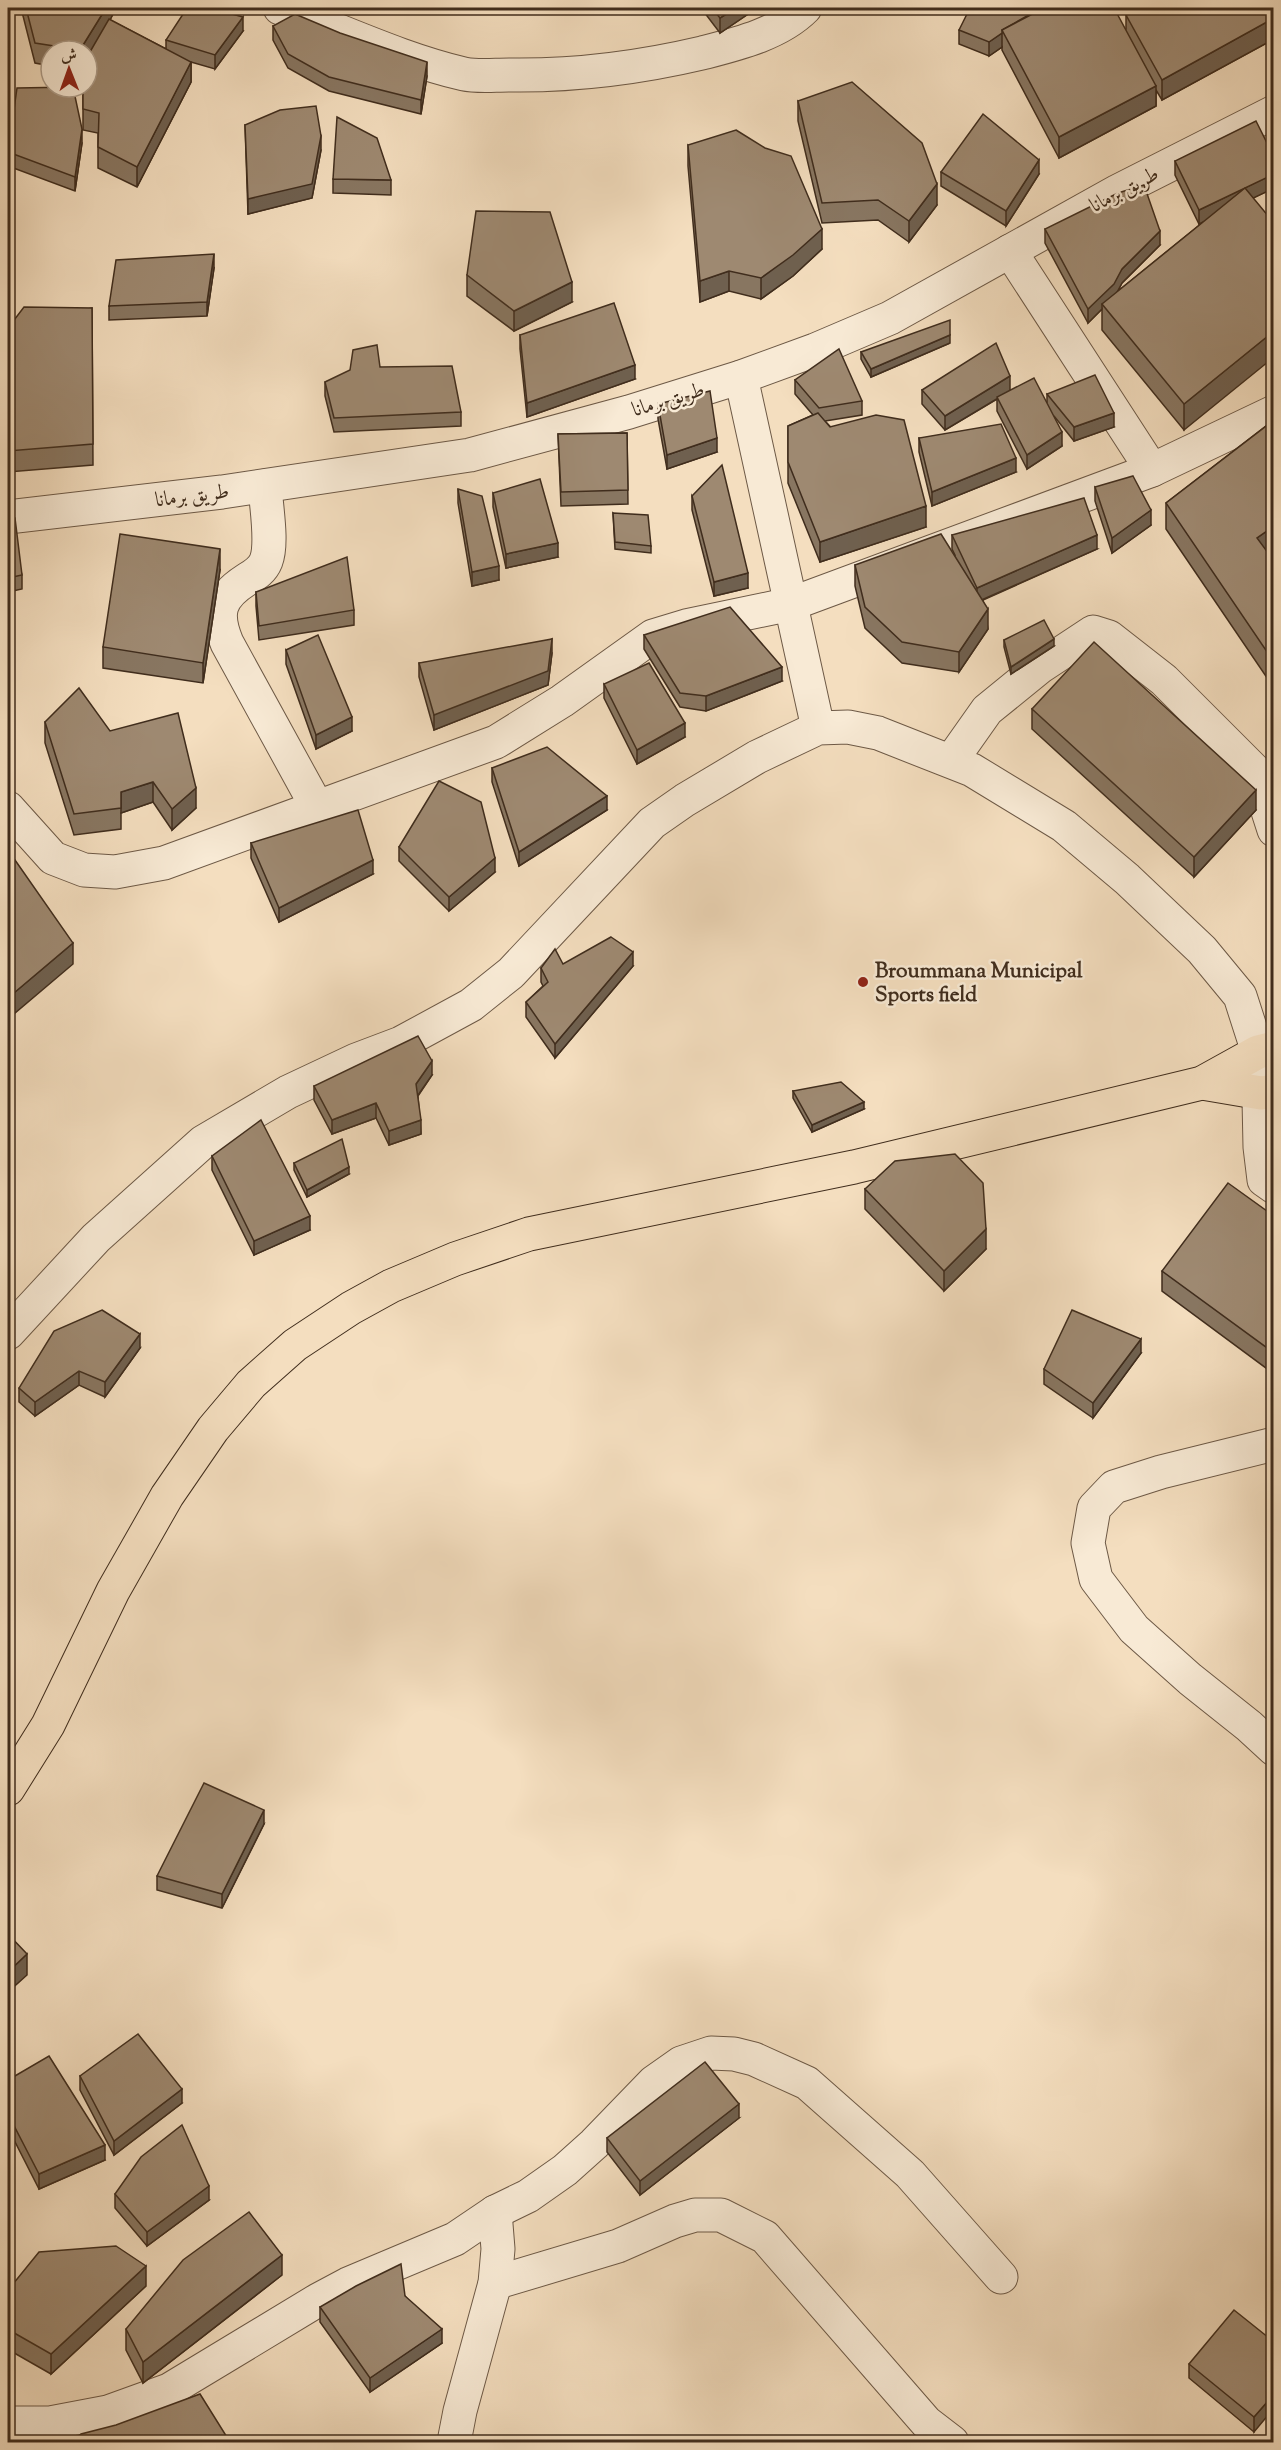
<svg xmlns="http://www.w3.org/2000/svg" width="1281" height="2450" font-family="'Sorts Mill Goudy',Amiri,serif">
  <rect width="100%" height="100%" fill="#f4debf"/>
  <filter id="stains"><feTurbulence type="fractalNoise" baseFrequency=".00333" numOctaves="4"/><feColorMatrix values="0 0 0 0 .2 0 0 0 0 .09 0 0 0 0 .02 0 0 0 .5 -.17"/></filter>
  <radialGradient id="worn" r=".72"><stop offset=".6" stop-color="#630" stop-opacity="0"/><stop offset="1" stop-color="#630" stop-opacity=".3"/></radialGradient>
  <g fill="none" stroke-linecap="round" stroke-linejoin="round">
    <defs>
      <g id="minor">
        <path d="M280 8C341 30 400 59 464 74 478 77 494 75 509 75 575 76 638 68 702 53 737 44 779 34 805 8"/>
        <path d="M1010 251 1152 470"/>
        <path d="M741 377 818 728"/>
        <path d="M265 486C266 506 273 543 266 561 262 571 254 575 246 580 218 598 215 614 227 643L317 807"/>
        <path d="M8 517 222 492 470 455 629 412 741 377 815 350 890 318 1118 191 1274 112"/>
        <path d="M951 761 987 710 1040 667 1093 632 1109 637 1164 680 1255 771 1274 830"/>
        <path d="M8 808 53 858 84 870 115 872 164 863 496 742 562 701 653 636 686 626 791 604 1152 470 1274 412"/>
        <path d="M8 1333 96 1238 203 1142 288 1092 356 1060 401 1043 471 1005 511 973 652 823 685 800 757 757 818 728 848 727 878 733 972 770 1064 826 1127 879 1202 950 1240 996 1258 1052 1260 1147 1264 1180 1274 1187"/>
        <path d="M1274 1444 1161 1472 1114 1487 1094 1508 1088 1543 1096 1579 1134 1629 1190 1679 1249 1726 1274 1749"/>
        <path d="M495 2283 618 2246 675 2221 695 2215H721L765 2237 926 2422 952 2442"/>
        <path d="M8 2423H50L108 2412 169 2390 318 2300 348 2284 455 2239 495 2212 528 2196 565 2170 594 2144 654 2082 681 2063 711 2053 734 2054 754 2059 807 2083 910 2174 1001 2277"/>
        <path d="M454 2442 460 2411 495 2283 498 2249 495 2212"/>
      </g>
      <g id="major">
        <path d="M1202 1083 1261 1093 1274 1091"/>
        <path d="M8 1789 48 1725 113 1591 167 1496 213 1429 251 1384 295 1345 351 1308 391 1286 455 1259 529 1234 854 1167 1202 1083 1258 1052 1274 1048"/>
      </g>
    </defs>
    <use href="#minor" stroke="#6d5946" stroke-width="35"/>
    <use href="#major" stroke="#402d1d" stroke-width="35"/>
    <use href="#minor" stroke="#f8ead5" stroke-width="33"/>
    <use href="#major" stroke="#f4debf" stroke-width="33"/>
  </g>
  <g fill="#887661" stroke="#402d1d" stroke-width="1.5">
    <path d="M21 8H116L110 20 166 49V40L243 31 215 69 191 62V82L137 187 98 168V133L83 130V87L87 51H51V66L35 63Z"/>
    <path d="M701 8H757L720 33Z"/>
    <path d="M1274 8V39L1162 100 1156 90V106L1059 158 1002 50V47L989 56 959 44V30L1126 29V15Z"/>
    <path d="M273 26 427 76 421 114 329 91 288 68 273 40Z"/>
    <path d="M798 101 937 205 909 242 878 220 822 223 798 121Z"/>
    <path d="M245 125 321 150 312 198 248 214Z"/>
    <path d="M82 143 75 191 8 166V152Z"/>
    <path d="M688 145 822 249 793 276 761 299 729 291 700 302 688 166Z"/>
    <path d="M1274 157V188L1253 198 1184 430 1102 330V309L1088 323 1045 243V229L1160 245 1122 283 1118 291 1202 223 1199 224 1175 175V161Z"/>
    <path d="M941 172 1039 174 1006 226 941 186Z"/>
    <path d="M333 179 391 180V195L333 193Z"/>
    <path d="M214 268 207 316 109 320V306Z"/>
    <path d="M467 275 572 302 514 331 467 296Z"/>
    <path d="M92 308 93 465 8 472V328Z"/>
    <path d="M520 335 635 379 527 417 520 349Z"/>
    <path d="M950 343 871 377 861 359V352Z"/>
    <path d="M380 367 461 412V426L334 432 325 396V382Z"/>
    <path d="M795 380 862 401V415L825 421 926 527 820 562 788 483V426L813 415 795 394Z"/>
    <path d="M922 390H1010L1047 402V394L1114 427 1074 441 1054 416 1062 446 1027 469 997 411V399L945 430 922 404Z"/>
    <path d="M658 404 717 452 667 469 658 419Z"/>
    <path d="M1274 420V552L1269 555 1274 561V688L1166 529V503Z"/>
    <path d="M627 433 628 504 561 506 558 434Z"/>
    <path d="M919 438 1016 472 932 506 919 452Z"/>
    <path d="M1095 487 1151 525 1112 553 1095 501Z"/>
    <path d="M458 489 499 580 472 586 458 503Z"/>
    <path d="M493 493 558 557 506 568 493 507Z"/>
    <path d="M692 496 748 588 714 596 692 510Z"/>
    <path d="M613 513 651 546V553L615 549Z"/>
    <path d="M8 519 22 575V589L8 592Z"/>
    <path d="M952 535 1097 549 983 600 988 629 959 672 902 663 865 628 855 586V565L955 555 952 549Z"/>
    <path d="M220 570 203 683 103 668V647Z"/>
    <path d="M256 592 354 610V625L259 640 256 606Z"/>
    <path d="M644 635 782 681 706 711 680 707 644 649Z"/>
    <path d="M1004 640 1054 646 1011 674 1004 647Z"/>
    <path d="M286 650 352 731 316 749 286 664Z"/>
    <path d="M552 653 548 685 434 730 419 677V663Z"/>
    <path d="M8 677 10 689V761H8Z"/>
    <path d="M604 684 685 737 637 764 604 698Z"/>
    <path d="M1032 709 1256 810 1194 877 1032 729Z"/>
    <path d="M45 722 110 731 196 808 172 830 153 802 121 813V829L74 835 45 743Z"/>
    <path d="M492 768 607 810 519 866 492 782Z"/>
    <path d="M251 843 373 874 279 922 251 858Z"/>
    <path d="M399 847 495 872 449 911 399 861Z"/>
    <path d="M633 966 555 1058 526 1017V1002L543 986 541 982V968Z"/>
    <path d="M432 1075 418 1096 421 1134 389 1145 376 1118 332 1134 314 1100V1086Z"/>
    <path d="M793 1091 864 1109 812 1132 793 1098Z"/>
    <path d="M212 1156 310 1230 254 1255 212 1170Z"/>
    <path d="M294 1163 349 1174 307 1197 294 1170Z"/>
    <path d="M865 1189 986 1249 944 1291 865 1209Z"/>
    <path d="M1274 1216V1374L1162 1291V1271Z"/>
    <path d="M140 1348 105 1397 79 1385 35 1416 19 1402V1388Z"/>
    <path d="M1141 1353 1093 1418 1044 1384V1369Z"/>
    <path d="M264 1824 222 1908 157 1890V1876Z"/>
    <path d="M80 2076 182 2103 114 2155 80 2090Z"/>
    <path d="M8 2080 105 2160 39 2189 8 2128Z"/>
    <path d="M739 2118 640 2195 607 2152V2138Z"/>
    <path d="M115 2194 209 2200 147 2246 115 2208Z"/>
    <path d="M282 2275 143 2383 126 2350V2329Z"/>
    <path d="M146 2286 51 2374 9 2350V2330Z"/>
    <path d="M405 2296 442 2343 370 2392 320 2322V2307Z"/>
    <path d="M1274 2342 1254 2432 1189 2378V2364Z"/>
  </g>
  <g fill="#6f604f" stroke="#402d1d" stroke-width="1.5">
    <path d="M106 8H116L106 28 87 59V51H80V50Z"/>
    <path d="M736 8H757L720 33V18Z"/>
    <path d="M243 17V31L215 69V55Z"/>
    <path d="M1274 18V39L1162 100V80Z"/>
    <path d="M1002 33V47L989 56V42Z"/>
    <path d="M191 62V82L137 187V167Z"/>
    <path d="M427 62V76L421 114V100Z"/>
    <path d="M1156 86V106L1059 158V137Z"/>
    <path d="M82 129V143L75 191V177Z"/>
    <path d="M321 136V150L312 198 248 214V199Z"/>
    <path d="M1039 160V174L1006 226V211Z"/>
    <path d="M1274 174V188L1199 224V210Z"/>
    <path d="M937 184V205L909 242V221Z"/>
    <path d="M822 229V249L793 276 761 299V278Z"/>
    <path d="M1160 231V245L1122 283 1114 298 1102 304V309L1088 323V309L1122 269Z"/>
    <path d="M214 254V268L207 316V302Z"/>
    <path d="M729 271V291L700 302V281Z"/>
    <path d="M572 282V302L514 331V311Z"/>
    <path d="M1274 331V357L1184 430V404Z"/>
    <path d="M950 335V343L871 377V369Z"/>
    <path d="M635 365V379L527 417V403Z"/>
    <path d="M1010 376V391L945 430V416Z"/>
    <path d="M1114 413V427L1074 441V427Z"/>
    <path d="M1062 432V446L1027 469V455Z"/>
    <path d="M717 438V452L667 469V455Z"/>
    <path d="M1016 458V472L932 506V492Z"/>
    <path d="M926 506V527L820 562V542Z"/>
    <path d="M1151 510V525L1112 553V538Z"/>
    <path d="M1274 526V552L1257 564V538Z"/>
    <path d="M1097 535V549L977 602V588Z"/>
    <path d="M558 543V557L506 568V554Z"/>
    <path d="M220 549V570L203 683V663Z"/>
    <path d="M499 566V580L472 586V572Z"/>
    <path d="M748 573V588L714 596V582Z"/>
    <path d="M988 609V629L959 672V652Z"/>
    <path d="M552 639V653L548 685 434 730V715Z"/>
    <path d="M1054 639V646L1011 674V667Z"/>
    <path d="M782 667V681L706 711V696Z"/>
    <path d="M352 717V731L316 749V735Z"/>
    <path d="M685 723V737L637 764V750Z"/>
    <path d="M153 782V802L121 813V792Z"/>
    <path d="M196 788V808L172 830V809Z"/>
    <path d="M1256 790V810L1194 877V857Z"/>
    <path d="M607 796V810L519 866V852Z"/>
    <path d="M495 858V872L449 911V897Z"/>
    <path d="M373 860V874L279 922V908Z"/>
    <path d="M73 943V964L8 1019V998Z"/>
    <path d="M633 952V966L555 1058V1044Z"/>
    <path d="M432 1061V1075L416 1098V1084Z"/>
    <path d="M864 1102V1109L812 1132V1125Z"/>
    <path d="M376 1103V1118L332 1134V1120Z"/>
    <path d="M421 1120V1134L389 1145V1131Z"/>
    <path d="M349 1167V1174L307 1197V1190Z"/>
    <path d="M310 1216V1230L254 1255V1241Z"/>
    <path d="M986 1229V1249L944 1291V1271Z"/>
    <path d="M140 1334V1348L105 1397V1382Z"/>
    <path d="M1141 1339V1353L1093 1418V1403Z"/>
    <path d="M79 1371V1385L35 1416V1402Z"/>
    <path d="M12 1690V1697L8 1703V1695Z"/>
    <path d="M264 1810V1824L222 1908V1894Z"/>
    <path d="M27 1954V1975L8 1992V1972Z"/>
    <path d="M182 2089V2103L114 2155V2141Z"/>
    <path d="M739 2104V2118L640 2195V2181Z"/>
    <path d="M105 2145V2160L39 2189V2174Z"/>
    <path d="M209 2186V2200L147 2246V2232Z"/>
    <path d="M282 2255V2275L143 2383V2362Z"/>
    <path d="M146 2266V2286L51 2374V2354Z"/>
    <path d="M442 2329V2343L370 2392V2378Z"/>
    <path d="M1274 2394V2408L1254 2432V2417Z"/>
  </g>
  <g fill="#9e8971" stroke="#402d1d" stroke-width="1.5">
    <path d="M26 8H106L80 50 35 43Z"/>
    <path d="M187 8H210L243 17 215 55 166 40Z"/>
    <path d="M712 8H736L720 18Z"/>
    <path d="M970 8H1040L1027 16 1002 30V33L989 42 959 30Z"/>
    <path d="M1044 8H1114L1156 86 1059 137 1002 30Z"/>
    <path d="M1140 8H1274V18L1162 80 1126 15Z"/>
    <path d="M295 14 340 33 427 62 421 100 329 77 288 54 273 26Z"/>
    <path d="M109 19 191 62 137 167 98 147 99 113 83 109V87H87V57Z"/>
    <path d="M852 82 922 143 937 184 909 221 878 200 822 203 798 101Z"/>
    <path d="M73 87 82 129 75 177 8 152 17 88Z"/>
    <path d="M316 106 321 136 312 184 248 199 245 125 280 110Z"/>
    <path d="M983 114 1039 160 1006 211 941 172Z"/>
    <path d="M337 117 377 138 391 180 333 179Z"/>
    <path d="M1256 121 1274 157V174L1199 210 1175 161Z"/>
    <path d="M736 130 765 148 791 156 822 229 793 255 761 278 729 271 700 281 688 145Z"/>
    <path d="M1144 185 1160 231 1122 269 1114 284 1088 309 1045 229 1118 193Z"/>
    <path d="M1245 188 1274 223V331L1184 404 1102 304Z"/>
    <path d="M476 211 550 212 572 282 514 311 467 275Z"/>
    <path d="M214 254 207 302 109 306 116 260Z"/>
    <path d="M614 303 635 365 527 403 520 335Z"/>
    <path d="M24 307 92 308 93 444 8 451V328Z"/>
    <path d="M950 320V335L871 369 861 352Z"/>
    <path d="M996 343 1010 376 945 416 922 390Z"/>
    <path d="M377 345 380 367 452 366 461 412 334 418 325 382 350 370 353 350Z"/>
    <path d="M839 349 862 401 819 408 795 380Z"/>
    <path d="M1095 375 1114 413 1074 427 1047 394Z"/>
    <path d="M1034 378 1062 432 1027 455 997 397Z"/>
    <path d="M710 391 717 438 667 455 658 404Z"/>
    <path d="M818 413 830 427 876 415 904 420 926 506 820 542 788 462V426Z"/>
    <path d="M1274 420V526L1257 538 1274 561V662L1166 503Z"/>
    <path d="M1001 424 1016 458 932 492 919 438Z"/>
    <path d="M627 433 628 490 561 492 558 434Z"/>
    <path d="M722 465 748 573 714 582 692 496Z"/>
    <path d="M1133 476 1151 510 1112 538 1095 487Z"/>
    <path d="M540 479 558 543 506 554 493 493Z"/>
    <path d="M458 489 482 496 499 566 472 572Z"/>
    <path d="M1084 498 1097 535 977 588 952 535Z"/>
    <path d="M613 513 648 515 651 546 615 542Z"/>
    <path d="M15 518 22 575 8 578V519Z"/>
    <path d="M120 534 220 549 203 663 103 647Z"/>
    <path d="M941 534 988 609 959 652 902 642 865 607 855 565Z"/>
    <path d="M347 557 354 610 259 626 256 592Z"/>
    <path d="M730 607 782 667 706 696 680 693 644 635Z"/>
    <path d="M1044 620 1054 639 1011 667 1004 640Z"/>
    <path d="M318 635 352 717 316 735 286 650Z"/>
    <path d="M552 639 548 671 434 715 419 663Z"/>
    <path d="M1094 642 1256 790 1194 857 1032 709Z"/>
    <path d="M649 663 685 723 637 750 604 684Z"/>
    <path d="M10 675V747H8V677Z"/>
    <path d="M79 688 110 731 178 713 196 788 172 809 153 782 121 792V808L74 814 45 722Z"/>
    <path d="M547 747 607 796 519 852 492 768Z"/>
    <path d="M439 781 481 802 495 858 449 897 399 847Z"/>
    <path d="M358 810 373 860 279 908 251 843Z"/>
    <path d="M8 850 73 943 8 998Z"/>
    <path d="M611 937 633 952 555 1044 526 1002 548 982 541 968 555 949 563 964Z"/>
    <path d="M418 1036 432 1061 416 1084 421 1120 389 1131 376 1103 332 1120 314 1086Z"/>
    <path d="M841 1082 864 1102 812 1125 793 1091Z"/>
    <path d="M261 1120 310 1216 254 1241 212 1156Z"/>
    <path d="M342 1139 349 1167 307 1190 294 1163Z"/>
    <path d="M955 1154 983 1183 986 1229 944 1271 865 1189 895 1161Z"/>
    <path d="M1228 1183 1274 1216V1353L1162 1271Z"/>
    <path d="M102 1310 140 1334 105 1382 79 1371 35 1402 19 1388 54 1331Z"/>
    <path d="M1072 1310 1141 1339 1093 1403 1044 1369Z"/>
    <path d="M8 1687 12 1690 8 1695Z"/>
    <path d="M204 1783 264 1810 222 1894 157 1876Z"/>
    <path d="M8 1934 27 1954 8 1972Z"/>
    <path d="M138 2034 182 2089 114 2141 80 2076Z"/>
    <path d="M49 2056 105 2145 39 2174 8 2114V2080Z"/>
    <path d="M705 2062 739 2104 640 2181 607 2138Z"/>
    <path d="M182 2125 209 2186 147 2232 115 2194 141 2157Z"/>
    <path d="M249 2212 282 2255 143 2362 126 2329 183 2260Z"/>
    <path d="M116 2246 146 2266 51 2354 9 2330 13 2284 39 2252Z"/>
    <path d="M401 2264 405 2296 442 2329 370 2378 320 2307 356 2286Z"/>
    <path d="M1234 2310 1274 2342V2394L1254 2417 1189 2364Z"/>
    <path d="M200 2394 230 2442H72L81 2434 116 2425Z"/>
    <path d="M8 2425 11 2442H8Z"/>
  </g>
  <circle fill="#8f2418" stroke="#f8ead5" stroke-width="2" cx="863" cy="982" r="6"/>
  <g text-anchor="middle" stroke-width="5" stroke-linejoin="round" paint-order="stroke">
    <g font-size="21" fill="#402d1d" stroke="#f8ead5">
      <text transform="translate(1124 189) rotate(-28)" y="7">طريق برمانا</text>
      <text transform="translate(668 399) rotate(-17)" y="7">طريق برمانا</text>
      <text transform="translate(192 495) rotate(-7)" y="7">طريق برمانا</text>
    </g>
    <g font-size="21" font-weight="bold" fill="#402d1d" stroke="#f8ead5" text-anchor="start">
      <text x="875" y="977">Broummana Municipal<tspan x="875" dy="24">Sports field</tspan></text>
    </g>
  </g>
  <rect width="1281" height="2450" fill="none" stroke="#f4debf" stroke-width="30"/>
  <rect x="9" y="9" width="1263" height="2432" fill="none" stroke="#402d1d" stroke-width="3"/>
  <rect x="15" y="15" width="1251" height="2420" fill="none" stroke="#402d1d" stroke-width="1.5"/>
  <g transform="translate(69 69) rotate(359)"><circle r="28" fill="#f8ead5" stroke="#ae9e8b" stroke-width="1.5"/>
  <path d="M0-4.5L10 22L0 15L-10 22Z" fill="#8f2418"/>
  <text y="-9" font-size="16" font-weight="bold" text-anchor="middle" fill="#402d1d">ش</text>
  </g>
  <rect width="100%" height="100%" filter="url(#stains)"/>
  <rect width="100%" height="100%" fill="url(#worn)"/>
</svg>
